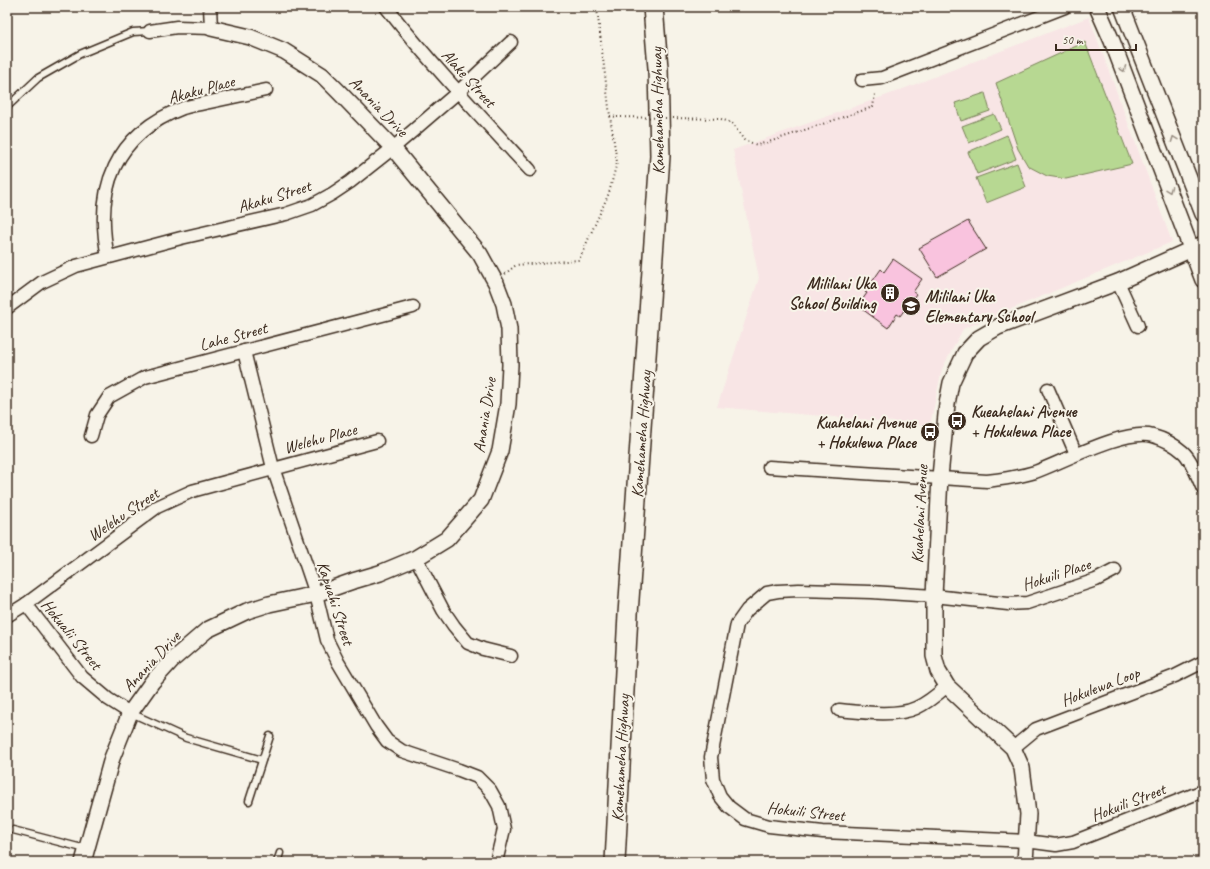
<svg xmlns="http://www.w3.org/2000/svg" width="1210" height="869" font-family="Caveat,sans-serif">
  <rect width="100%" height="100%" fill="#f7f3e8"/>
  <filter id="ink" filterUnits="userSpaceOnUse"><feTurbulence type="fractalNoise" baseFrequency=".025" numOctaves="2"/><feDisplacementMap in="SourceGraphic" scale="8" xChannelSelector="R" yChannelSelector="G"/><feConvolveMatrix kernelMatrix="1 2 1 2 8 2 1 2 1" color-interpolation-filters="sRGB"/></filter>
  <g filter="url(#ink)">
    <path fill="#f8e5e5" d="M1089 17 1172 242 963 329 942 369 930 425 717 407 759 278 733 150 890 94Z"/>
    <g fill="#b7d892" stroke="#798158">
      <path d="M1085 42 1132 164 1066 179 1047 176 1028 166 1018 149 996 83Z"/>
      <path d="M985 93 990 111 961 121 955 103Z"/>
      <path d="M994 114 1001 129 969 143 962 126Z"/>
      <path d="M1007 135 1016 159 977 174 968 152Z"/>
      <path d="M1017 163 1026 187 986 203 976 178Z"/>
    </g>
    <g fill="#f9c3de" stroke="#3b2a1e">
      <path d="M968 221 986 249 937 277 919 248Z"/>
      <path d="M893 259 922 279 913 292 916 294 900 316 897 314 888 328 858 306 867 293 865 292 881 269 884 272Z"/>
    </g>
    <g fill="none" stroke-linecap="round" stroke-linejoin="round">
      <defs>
        <g id="service">
          <path d="M7 107 38 78 80 54 133 32 150 31"/>
          <path d="M131 713 186 738 262 760"/>
          <path d="M249 801 270 736"/>
          <path d="M13 830 86 849"/>
          <path d="M277 862 280 853"/>
        </g>
        <g id="minor">
          <path d="M386 7C431 64 480 116 530 170"/>
          <path d="M150 31 177 27 211 28 210 7"/>
          <path d="M862 80 882 78 1065 7"/>
          <path d="M108 257C94 189 115 134 183 108 192 105 201 104 210 102 229 98 247 94 266 90"/>
          <path d="M1118 282 1138 326"/>
          <path d="M7 308 42 282 76 266 181 238 286 214 312 205 332 194 350 182 393 148 458 92 511 42"/>
          <path d="M244 351 273 468 316 594 327 640 338 662 376 726 387 741 402 751 459 770 477 777 490 790 499 806 504 829 496 862"/>
          <path d="M1048 389 1076 454"/>
          <path d="M91 436 97 415 109 397 145 377 413 307"/>
          <path d="M769 467 987 481C1003 479 1019 477 1035 472 1063 462 1125 428 1153 436 1164 439 1175 445 1183 452 1192 460 1198 478 1203 489"/>
          <path d="M416 558 443 610 454 626 468 643 483 649 511 656"/>
          <path d="M1115 570 1096 580 1027 603 1008 604 934 596 871 592 799 590 778 591 767 593 747 610 737 624 711 757 713 779 720 796 729 807 745 819 769 826 823 832 1026 841 1056 845 1073 842 1203 791"/>
          <path d="M26 604 82 677 108 699 130 713"/>
          <path d="M7 616 26 604 157 507 192 491 377 441"/>
          <path d="M839 710C860 712 897 717 916 708 927 703 938 694 947 686"/>
          <path d="M1013 748 1036 729 1175 676 1203 662"/>
        </g>
        <g id="tertiary">
          <path d="M1097 7 1112 41 1203 280"/>
          <path d="M1122 7 1203 214"/>
          <path d="M83 862 112 758 130 713 152 682 172 660 207 630 247 611 269 604 316 594 353 581 380 573 416 558 447 539 481 500 500 451 508 404 510 365 509 329 504 304 496 283 480 254 393 148 339 92 322 75 284 51 250 37 211 28"/>
          <path d="M1025 862 1028 814 1022 768 1013 748 947 686 938 671 934 656V596L940 477 947 404 951 383 965 353 979 338 998 327 1118 282 1203 244"/>
        </g>
        <path id="primary" d="M615 862 628 614 660 156 658 68 653 7"/>
      </defs>
      <use href="#service" stroke="#3b2a1e" stroke-width="9"/>
      <use href="#minor" stroke="#3b2a1e" stroke-width="15"/>
      <use href="#tertiary" stroke="#3b2a1e" stroke-width="18"/>
      <use href="#primary" stroke="#3b2a1e" stroke-width="22"/>
      <g stroke="#3b2a1e" stroke-width="2" stroke-dasharray="1 3" stroke-linecap="butt">
        <path d="M610 116 617 117"/>
        <path d="M721 119 732 123 744 140 757 145 772 141 873 107 875 94"/>
        <path d="M505 274 516 265 579 260 609 193 617 162 610 116 597 9 595 7"/>
      </g>
      <use href="#service" stroke="#f7f3e8" stroke-width="6"/>
      <use href="#minor" stroke="#f7f3e8" stroke-width="12"/>
      <use href="#tertiary" stroke="#f7f3e8" stroke-width="15"/>
      <use href="#primary" stroke="#f7f3e8" stroke-width="19"/>
      <path stroke="#3b2a1e" stroke-width="2" stroke-dasharray="1 3" stroke-linecap="butt" d="M617 117 721 119"/>
    </g>
    <defs><path id="oneway-chevron" d="M-2-3.5L2.5 0L-2 3.5" fill="none" stroke-width="1.6" stroke-linecap="round" stroke-linejoin="round"/></defs>
    <g stroke="#998e83">
      <use href="#oneway-chevron" transform="translate(1123 69) rotate(69)"/>
      <use href="#oneway-chevron" transform="translate(1174 139) rotate(-111)"/>
      <use href="#oneway-chevron" transform="translate(1169 190) rotate(69)"/>
    </g>
  </g>
  <defs>
    <symbol id="building-disc" viewBox="-11 -11 22 22"><circle r="9.5" fill="#3b2a1e" stroke="#f7f3e8"/><path d="M-4-6H4V6H1V3H-1V6H-4ZM-2.5-4.3h1.7v1.8h-1.7ZM.8-4.3h1.7v1.8H.8ZM-2.5-1h1.7V.8h-1.7ZM.8-1h1.7V.8H.8Z" fill="#fff"/></symbol>
    <symbol id="school-disc" viewBox="-11 -11 22 22"><circle r="9.5" fill="#3b2a1e" stroke="#f7f3e8"/><path d="M0-5L7-2L0 1L-7-2ZM-4 1L0 2.5L4 1V4Q0 6-4 4Z" fill="#fff"/></symbol>
    <symbol id="bus-disc" viewBox="-11 -11 22 22"><circle r="9.5" fill="#3b2a1e" stroke="#f7f3e8"/><path d="M-5-6H5V4H4V6H2V4H-2V6H-4V4H-5ZM-3.5-4V0h7V-4ZM-3.5 1.2v1.5H-2V1.2ZM2 1.2v1.5H3.5V1.2Z" fill="#fff"/></symbol>
  </defs>
  <g fill-rule="evenodd">
    <use href="#building-disc" x="879" y="282" width="22" height="22"/>
    <use href="#school-disc" x="900" y="295" width="22" height="22"/>
    <use href="#bus-disc" x="946" y="410" width="22" height="22"/>
    <use href="#bus-disc" x="919" y="421" width="22" height="22"/>
  </g>
  <g text-anchor="middle" stroke-width="4" stroke-linejoin="round" paint-order="stroke">
    <g font-size="17" fill="#3b2a1e" stroke="#f7f3e8">
      <text transform="translate(469 78) rotate(48)" y="6">Alake Street</text>
      <text transform="translate(201 89) rotate(-15)" y="6">Akaku Place</text>
      <text transform="translate(379 106) rotate(46)" y="6">Anania Drive</text>
      <text transform="translate(657 111) rotate(-91)" y="6">Kamehameha Highway</text>
      <text transform="translate(274 196) rotate(-17)" y="6">Akaku Street</text>
      <text transform="translate(233 336) rotate(-15)" y="6">Lahe Street</text>
      <text transform="translate(484 415) rotate(-81)" y="6">Anania Drive</text>
      <text transform="translate(641 434) rotate(-86)" y="6">Kamehameha Highway</text>
      <text transform="translate(320 438) rotate(-15)" y="6">Welehu Place</text>
      <text transform="translate(123 514) rotate(-34)" y="6">Welehu Street</text>
      <text transform="translate(919 514) rotate(-87)" y="6">Kuahelani Avenue</text>
      <text transform="translate(1056 574) rotate(-18)" y="6">Hokuili Place</text>
      <text transform="translate(336 603) rotate(72)" y="6">Kapuahi Street</text>
      <text transform="translate(72 634) rotate(51)" y="6">Hokualii Street</text>
      <text transform="translate(151 661) rotate(-47)" y="6">Anania Drive</text>
      <text transform="translate(1100 686) rotate(-21)" y="6">Hokulewa Loop</text>
      <text transform="translate(620 758) rotate(-87)" y="6">Kamehameha Highway</text>
      <text transform="translate(1128 802) rotate(-21)" y="6">Hokuili Street</text>
      <text transform="translate(806 811) rotate(6)" y="6">Hokuili Street</text>
    </g>
    <g font-size="17" font-weight="bold" fill="#3b2a1e" stroke="#f7f3e8" text-anchor="end">
      <text x="876" y="289">Mililani Uka<tspan x="876" dy="20">School Building</tspan></text>
      <text x="925" y="302" text-anchor="start">Mililani Uka<tspan x="925" dy="20">Elementary School</tspan></text>
      <text x="971" y="417" text-anchor="start">Kueahelani Avenue<tspan x="971" dy="20">+ Hokulewa Place</tspan></text>
      <text x="916" y="428">Kuahelani Avenue<tspan x="916" dy="20">+ Hokulewa Place</tspan></text>
    </g>
  </g>
  <rect width="1210" height="869" fill="none" stroke="#f7f3e8" stroke-width="24"/>
  <rect x="12" y="12" width="1186" height="845" fill="none" stroke="#3b2a1e" stroke-width="1.5" filter="url(#ink)"/>
  <path d="M1056 44v6h80v-6" fill="none" stroke="#3b2a1e" stroke-width="2"/>
  <text x="1062" y="44" font-size="12" fill="#3b2a1e" stroke="#f7f3e8" stroke-width="3" paint-order="stroke">50 m</text>
</svg>
